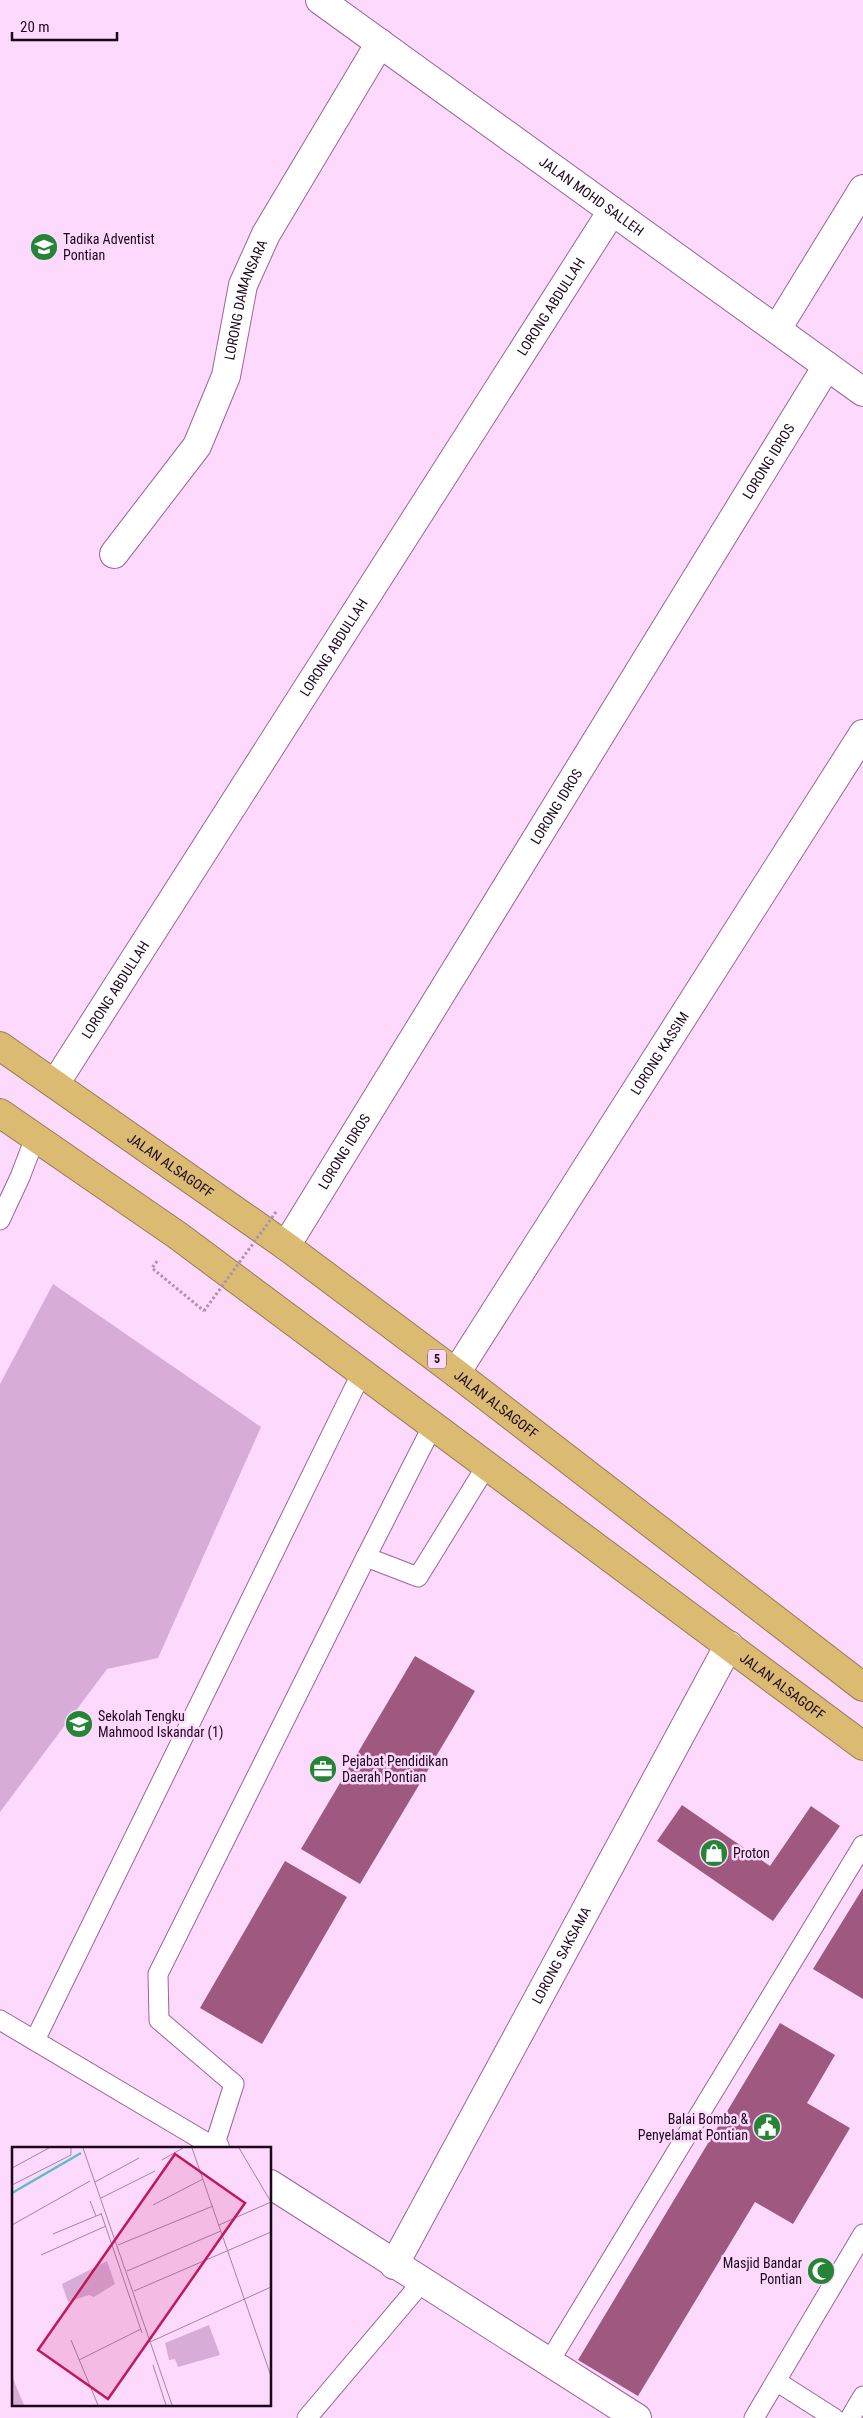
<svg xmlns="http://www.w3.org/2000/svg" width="863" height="2418" font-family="'Roboto Condensed',sans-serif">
  <rect width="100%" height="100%" fill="#fdd9fd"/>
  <path fill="#d7add7" d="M53 1284 261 1427 158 1658 107 1669 0 1812V1384Z"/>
  <g fill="#9f5981">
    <path d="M415 1656 475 1691 360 1884 301 1849Z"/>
    <path d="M682 1805 770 1866 811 1806 840 1826 773 1921 657 1841Z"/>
    <path d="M285 1861 347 1897 262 2044 200 2008Z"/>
    <path d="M863 1888V1999L813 1969Z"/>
    <path d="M780 2023 835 2055 807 2103 850 2128 793 2224 755 2202 638 2396 578 2360Z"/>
  </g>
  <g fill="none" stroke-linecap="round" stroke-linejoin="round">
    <defs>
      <g id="lane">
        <path d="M0 1220 20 1177 35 1138"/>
        <path d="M433 1425 366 1557 418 1577 487 1465"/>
        <path d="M0 2020 214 2147 234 2084 159 2020 158 1974 366 1557"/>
        <path d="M35 2040 362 1372"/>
        <path d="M549 2362 863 1845"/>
        <path d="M776 2381 834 2418"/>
        <path d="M307 2418 422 2282"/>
        <path d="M754 2418 863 2234"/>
        <path d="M850 2418 863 2396"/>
      </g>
      <g id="street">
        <path id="s1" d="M320 0 863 392"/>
        <path d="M777 329 863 189"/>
        <path id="s2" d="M114 554 197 446 226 376 243 285 266 234 380 43"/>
        <path id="s3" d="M55 1084 612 211"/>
        <path id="s4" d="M286 1246 827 366"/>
        <path id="s5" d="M456 1373 863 734"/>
        <path d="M214 2147 215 2148"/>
        <path d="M270 2184 637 2418"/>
        <path id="s6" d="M394 2265 729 1645"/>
      </g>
      <g id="highway">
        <path id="s7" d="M0 1046 286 1246 456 1373 863 1687"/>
        <path id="s8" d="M0 1113 177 1235 863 1746"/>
      </g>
    </defs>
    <use href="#lane" stroke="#9b649c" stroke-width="21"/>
    <use href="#street" stroke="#9b649c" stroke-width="30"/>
    <use href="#highway" stroke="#987b54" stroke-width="30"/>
    <path stroke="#ae90af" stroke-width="3" stroke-dasharray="2.5 2.5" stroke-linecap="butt" d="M157 1261 152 1268 204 1311"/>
    <use href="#lane" stroke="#fff" stroke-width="19"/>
    <use href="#street" stroke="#fff" stroke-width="28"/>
    <use href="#highway" stroke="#dbba71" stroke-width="28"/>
    <path stroke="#ae90af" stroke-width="3" stroke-dasharray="2.5 2.5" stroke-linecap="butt" d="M204 1311 276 1212"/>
  </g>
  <defs>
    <symbol id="school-disc" viewBox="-11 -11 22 22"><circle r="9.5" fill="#268436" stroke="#fdd9fd"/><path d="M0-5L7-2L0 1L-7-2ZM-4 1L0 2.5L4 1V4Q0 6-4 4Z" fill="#fff"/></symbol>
    <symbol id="office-disc" viewBox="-11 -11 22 22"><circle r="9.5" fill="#268436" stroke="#fdd9fd"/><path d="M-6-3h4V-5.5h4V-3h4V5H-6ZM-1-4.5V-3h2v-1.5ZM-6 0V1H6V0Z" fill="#fff"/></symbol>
    <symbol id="shop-disc" viewBox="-11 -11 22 22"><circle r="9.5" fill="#268436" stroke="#fdd9fd"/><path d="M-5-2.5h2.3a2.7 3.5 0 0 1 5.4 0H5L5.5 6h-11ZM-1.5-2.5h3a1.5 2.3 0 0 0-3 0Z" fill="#fff"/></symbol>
    <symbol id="civic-disc" viewBox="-11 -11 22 22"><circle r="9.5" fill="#268436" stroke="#fdd9fd"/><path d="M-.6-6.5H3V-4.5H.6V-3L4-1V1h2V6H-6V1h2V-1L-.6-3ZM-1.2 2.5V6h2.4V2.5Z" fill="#fff"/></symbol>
    <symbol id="mosque-disc" viewBox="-11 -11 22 22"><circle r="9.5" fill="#268436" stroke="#fdd9fd"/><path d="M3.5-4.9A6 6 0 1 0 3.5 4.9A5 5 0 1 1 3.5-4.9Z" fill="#fff"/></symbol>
  </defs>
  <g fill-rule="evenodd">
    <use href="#school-disc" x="28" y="231" width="32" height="32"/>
    <use href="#school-disc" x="63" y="1708" width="32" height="32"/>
    <use href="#office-disc" x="307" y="1753" width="32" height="32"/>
    <use href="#shop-disc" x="698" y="1837" width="32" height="32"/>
    <use href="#civic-disc" x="751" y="2111" width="32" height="32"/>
    <use href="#mosque-disc" x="805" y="2255" width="32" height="32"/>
  </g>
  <g text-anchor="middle" stroke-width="5" stroke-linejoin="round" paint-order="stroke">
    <rect fill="#fdd9fd" stroke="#604660" stroke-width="1" x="428" y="1349.5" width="18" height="19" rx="4"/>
    <g font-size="12" font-weight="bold" fill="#1c071d">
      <text x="437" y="1363">5</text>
    </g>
    <g font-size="14" fill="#1c071d" stroke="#fdd9fd">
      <text dy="5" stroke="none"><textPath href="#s1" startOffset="335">JALAN MOHD SALLEH</textPath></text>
      <text dy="5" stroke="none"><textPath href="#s2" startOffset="291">LORONG DAMANSARA</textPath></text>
      <text dy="5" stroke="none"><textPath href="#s3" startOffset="922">LORONG ABDULLAH</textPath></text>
      <text dy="5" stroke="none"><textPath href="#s4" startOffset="921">LORONG IDROS</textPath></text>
      <text dy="5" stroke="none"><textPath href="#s3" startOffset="518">LORONG ABDULLAH</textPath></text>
      <text dy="5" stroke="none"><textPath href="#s4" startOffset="516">LORONG IDROS</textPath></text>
      <text dy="5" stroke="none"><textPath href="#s3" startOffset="112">LORONG ABDULLAH</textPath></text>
      <text dy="5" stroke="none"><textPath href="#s5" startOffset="379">LORONG KASSIM</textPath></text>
      <text dy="5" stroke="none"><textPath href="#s4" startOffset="111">LORONG IDROS</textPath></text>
      <text dy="5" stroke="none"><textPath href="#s7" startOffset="208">JALAN ALSAGOFF</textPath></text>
      <text dy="5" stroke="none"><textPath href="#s7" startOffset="612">JALAN ALSAGOFF</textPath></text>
      <text dy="5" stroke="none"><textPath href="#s8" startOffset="970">JALAN ALSAGOFF</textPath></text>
      <text dy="5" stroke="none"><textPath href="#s6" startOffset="352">LORONG SAKSAMA</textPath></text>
    </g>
    <g font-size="14" fill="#1c071d" stroke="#fdd9fd" text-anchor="start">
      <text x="63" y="244">Tadika Adventist<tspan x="63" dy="16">Pontian</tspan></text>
      <text x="98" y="1721">Sekolah Tengku<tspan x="98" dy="16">Mahmood Iskandar (1)</tspan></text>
      <text x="342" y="1766">Pejabat Pendidikan<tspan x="342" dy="16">Daerah Pontian</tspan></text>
      <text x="733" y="1858">Proton</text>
      <text x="748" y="2124" text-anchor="end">Balai Bomba &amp;<tspan x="748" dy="16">Penyelamat Pontian</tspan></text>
      <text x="802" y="2268" text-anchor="end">Masjid Bandar<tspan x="802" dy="16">Pontian</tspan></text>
    </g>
  </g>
  <g transform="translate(12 2147)">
    <rect width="259" height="259" fill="#fdd9fd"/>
    <path d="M95 114 103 137 82 150 77 148 56 155 50 137ZM197 178 208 208 166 220 163 212 157 213 153 196ZM0 228 4 239 12 258H0Z" fill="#d7add7"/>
    <path fill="none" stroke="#5dbcc8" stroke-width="2.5" d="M0 46 69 6"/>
    <path fill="none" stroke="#a385a3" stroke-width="1" d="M71 1 160 258M180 1 259 229M227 1 259 55M150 13 171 1M0 21 37 1M83 35 127 11M0 38 59 8V1M89 51 143 24M78 54 84 69M141 58 191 32M89 66 130 186M0 78 78 34M207 78 259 55M41 87 89 67M106 98 201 59M29 108 94 79M115 124 209 84M122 144 259 85M59 193 86 258M138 195 259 140M67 213 129 182M141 218 154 258"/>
    <path fill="#c2185b" fill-opacity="0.15" stroke="#c2185b" stroke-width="2.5" d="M163 7 233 56 96 252 26 203Z"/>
    <rect width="259" height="259" fill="none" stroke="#1c071d" stroke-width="2.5"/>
  </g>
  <path d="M12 32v8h105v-8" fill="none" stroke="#1c071d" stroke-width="2.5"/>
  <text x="20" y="32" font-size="15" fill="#1c071d" stroke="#fdd9fd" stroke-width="4" paint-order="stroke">20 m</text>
</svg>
